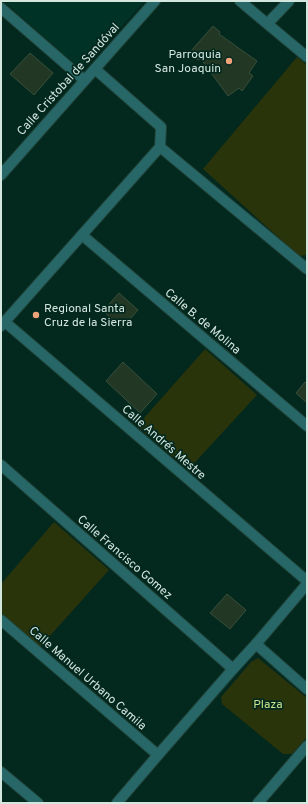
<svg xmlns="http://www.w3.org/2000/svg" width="308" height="804" font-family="Overpass,sans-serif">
  <rect width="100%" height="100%" fill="#03281e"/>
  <path fill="#013226" d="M3 1H145L85 66 75 64Z"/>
  <g fill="#2a340b">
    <path d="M297 57 307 65V255L299 256 203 169Z"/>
    <path d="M205 349 257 395 188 470 137 426Z"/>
    <path d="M54 522 109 570 40 647 1 613V584Z"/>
    <path d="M258 658 307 698V737L292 754H283L222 704 221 697 251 662Z"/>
  </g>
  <g fill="#233824" stroke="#384f3a">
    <path d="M213 26 220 32 219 34 257 61 249 73 253 76 242 91 239 88 228 96 201 59 198 60 191 51Z"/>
    <path d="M30 53 53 73 34 95 10 74Z"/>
    <path d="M119 293 138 310 122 328 103 311Z"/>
    <path d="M123 362 157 394 140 413 106 381Z"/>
    <path d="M305 382 307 384V403L296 393Z"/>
    <path d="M227 594 246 610 230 629 210 613Z"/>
  </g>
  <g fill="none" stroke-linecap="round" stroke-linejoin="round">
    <defs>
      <g id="minor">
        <path d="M240 1 307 57"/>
        <path d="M1 8 84 80"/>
        <path d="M268 23 289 1"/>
        <path d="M95 69 161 127 160 147"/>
        <path d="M160 147 307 269"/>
        <path d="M1 175 155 1"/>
        <path d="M82 235 307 426"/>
        <path d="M5 322 307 581"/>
        <path d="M1 326 160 147"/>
        <path d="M1 465 233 669"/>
        <path d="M1 620 158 755"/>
        <path d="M256 644 307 689"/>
        <path d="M1 772 38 803"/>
        <path d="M117 803 158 755 233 669 256 644 307 584"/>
        <path d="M258 803 307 746"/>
      </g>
    </defs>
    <use href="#minor" stroke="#204339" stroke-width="12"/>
    <use href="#minor" stroke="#286767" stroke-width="10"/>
  </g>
  <g fill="#f0a279" stroke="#03281e" stroke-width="1.5">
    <circle cx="229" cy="61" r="4"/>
    <circle cx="36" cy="315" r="4"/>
  </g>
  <g text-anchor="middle" stroke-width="3.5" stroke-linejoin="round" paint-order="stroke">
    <g font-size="12" fill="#d4e7df" stroke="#03281e" text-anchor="end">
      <text x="221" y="58">Parroquia<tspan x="221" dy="14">San Joaquin</tspan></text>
      <text x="44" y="312" text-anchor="start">Regional Santa<tspan x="44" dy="14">Cruz de la Sierra</tspan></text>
    </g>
    <g font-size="12" fill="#d4e7df" stroke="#03281e">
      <text transform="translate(68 79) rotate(-48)" y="4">Calle Cristobal de Sandóval</text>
      <text transform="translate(203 321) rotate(40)" y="4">Calle B. de Molina</text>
      <text transform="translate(164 442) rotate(41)" y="4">Calle Andrés Mestre</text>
      <text transform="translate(125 557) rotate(41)" y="4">Calle Francisco Gomez</text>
      <text transform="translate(88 678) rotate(41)" y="4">Calle Manuel Urbano Camila</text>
    </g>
    <g font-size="12" fill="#cbe48e" stroke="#03281e">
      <text x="268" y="708">Plaza</text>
    </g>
  </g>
  <rect width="308" height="804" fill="none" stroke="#d4e7df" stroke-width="4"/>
</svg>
